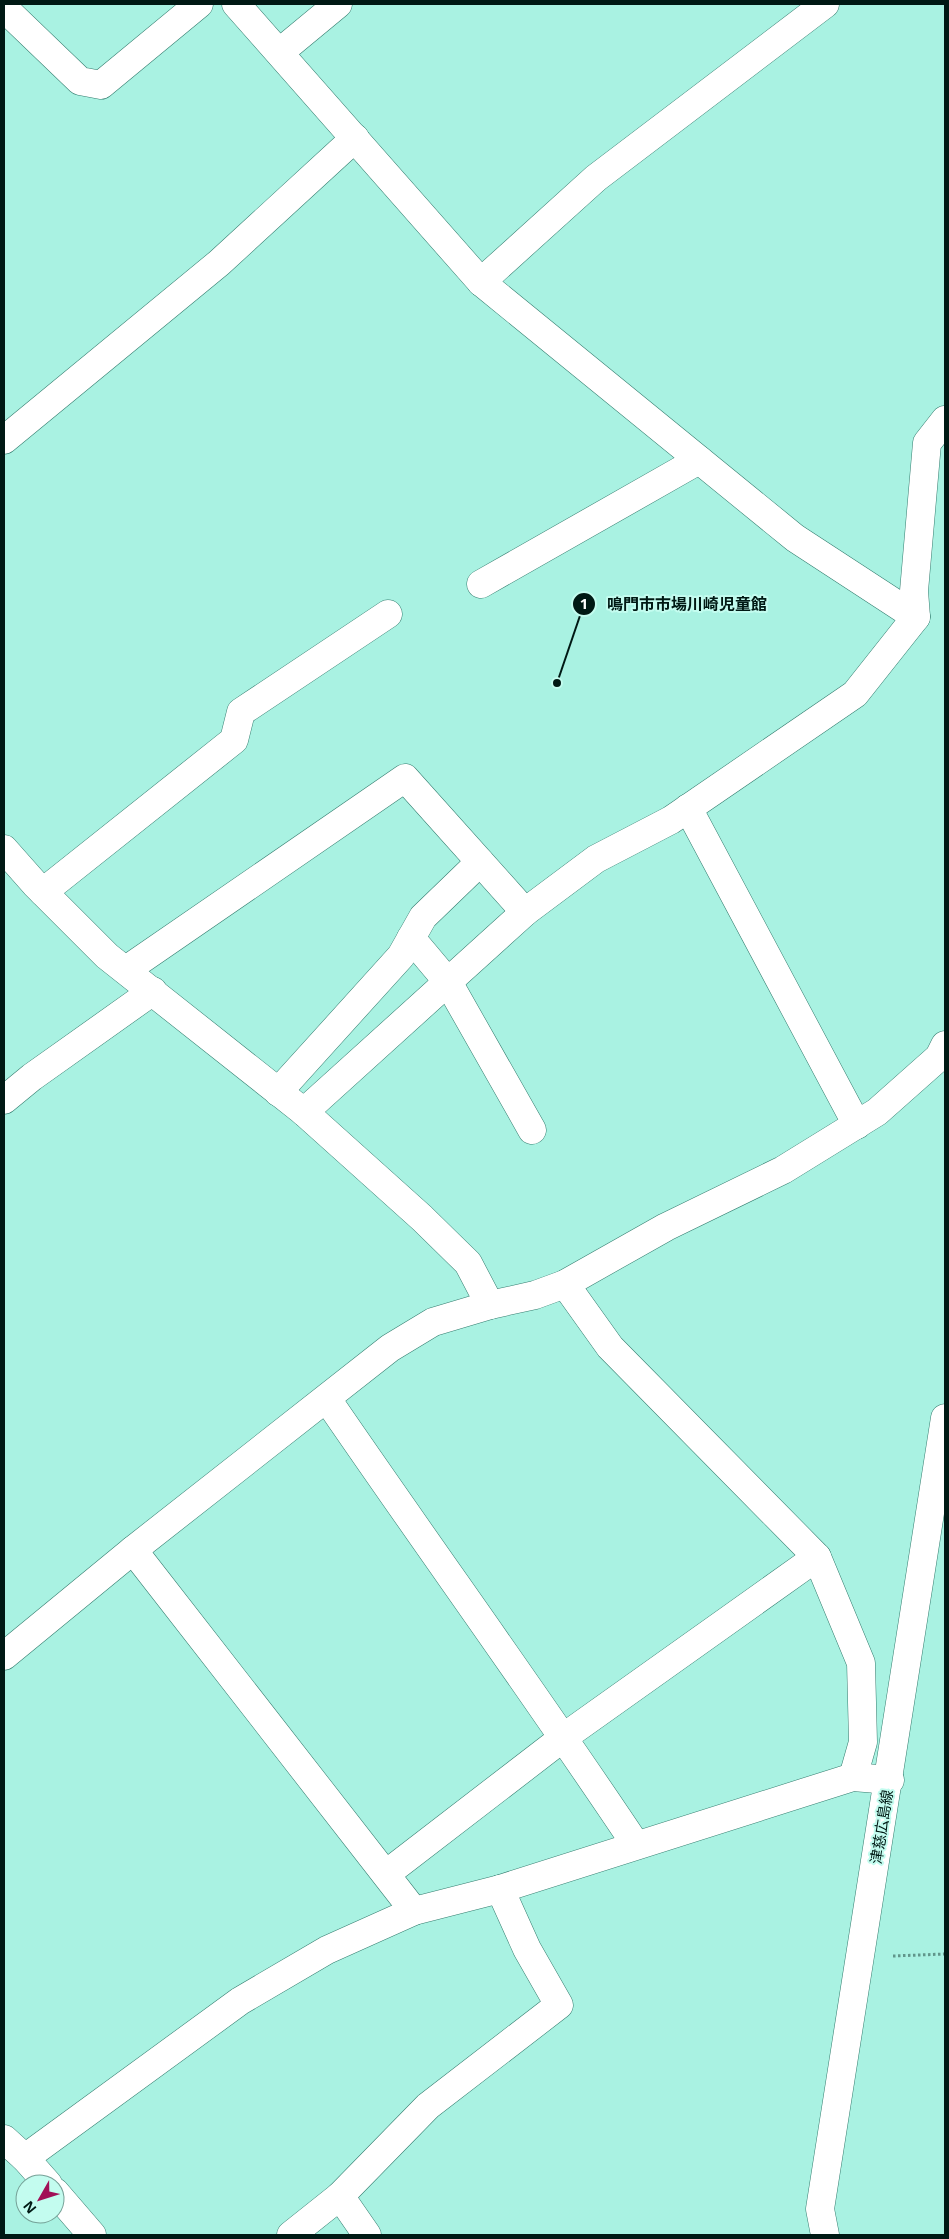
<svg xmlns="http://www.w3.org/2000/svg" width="949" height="2239" font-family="'Noto Sans','Noto Sans JP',sans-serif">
  <rect width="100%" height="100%" fill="#a9f2e2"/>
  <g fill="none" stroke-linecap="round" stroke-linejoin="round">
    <defs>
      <g id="minor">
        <path d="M236 4 481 282 795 538 916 617"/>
        <path d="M4 8 80 81 101 85 199 4"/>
        <path d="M280 52 338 4"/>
        <path d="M481 282 596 178 825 4"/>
        <path d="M4 440 219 263 355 138"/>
        <path d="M481 584 699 460"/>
        <path d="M688 808 857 1125"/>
        <path d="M4 849 35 884 107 956 304 1112 422 1218 468 1263 490 1305"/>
        <path d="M43 892 234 740 241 712 388 614"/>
        <path d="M411 938 448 982 532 1130"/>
        <path d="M126 970 405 778 525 912"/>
        <path d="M278 1092 401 956 423 917 480 862"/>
        <path d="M4 1100 32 1077 153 991"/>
        <path d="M304 1112 525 912 596 859 671 820 855 694 916 617 914 591 927 443 945 420"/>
        <path d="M565 1284 610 1347 817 1557 861 1663 863 1742 853 1777"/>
        <path d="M327 1399C429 1548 536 1695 636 1845"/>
        <path d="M133 1550 414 1911"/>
        <path d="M4 1656 133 1550 390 1348 433 1322 490 1305 535 1295 565 1284 666 1227 783 1170 877 1112 939 1057 945 1045"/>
        <path d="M386 1874 564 1737 817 1557"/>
        <path d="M4 2139 25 2158 48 2184"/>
        <path d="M25 2158 240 2001 327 1950 414 1911 500 1889 853 1777 890 1780"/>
        <path d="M55 2192 92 2235"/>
        <path d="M340 2196 367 2235"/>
        <path d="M291 2235 340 2196 428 2106 559 2005 527 1949 500 1889"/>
      </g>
      <path id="secondary" d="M825 2235 820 2209 945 1418"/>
    </defs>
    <use href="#minor" stroke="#347d6f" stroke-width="29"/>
    <use href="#secondary" stroke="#347d6f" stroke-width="29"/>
    <path stroke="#61968b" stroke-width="3" stroke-dasharray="2.5 2.5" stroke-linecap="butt" d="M893 1956 945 1954"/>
    <use href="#minor" stroke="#fff" stroke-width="28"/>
    <use href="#secondary" stroke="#fff" stroke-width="28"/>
  </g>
  <g text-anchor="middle" stroke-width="4" stroke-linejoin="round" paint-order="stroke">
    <g font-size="15" fill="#001914" stroke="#c3fcef">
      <text transform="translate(882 1827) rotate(-81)" y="5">津慈広島線</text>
    </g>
  </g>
  <path fill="none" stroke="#001914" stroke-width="2" d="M557 683L584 604"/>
  <g fill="#001914" stroke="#c3fcef" stroke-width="2">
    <circle cx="557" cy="683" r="5"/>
    <circle cx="584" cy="604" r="12"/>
  </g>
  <g font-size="15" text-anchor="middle" font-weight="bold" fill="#fff">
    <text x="584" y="609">1</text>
  </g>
  <g font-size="16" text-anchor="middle" font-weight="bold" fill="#001914" stroke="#c3fcef" stroke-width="4" stroke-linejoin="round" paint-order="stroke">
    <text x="687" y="610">鳴門市市場川崎児童館</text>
  </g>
  <rect width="949" height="2239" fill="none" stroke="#001914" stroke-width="10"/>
  <g transform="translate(40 2199) rotate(231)"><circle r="24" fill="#c3fcef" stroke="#75a197"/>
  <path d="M0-4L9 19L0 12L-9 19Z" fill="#a11057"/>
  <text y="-8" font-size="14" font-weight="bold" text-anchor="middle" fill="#001914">N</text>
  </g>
</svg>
